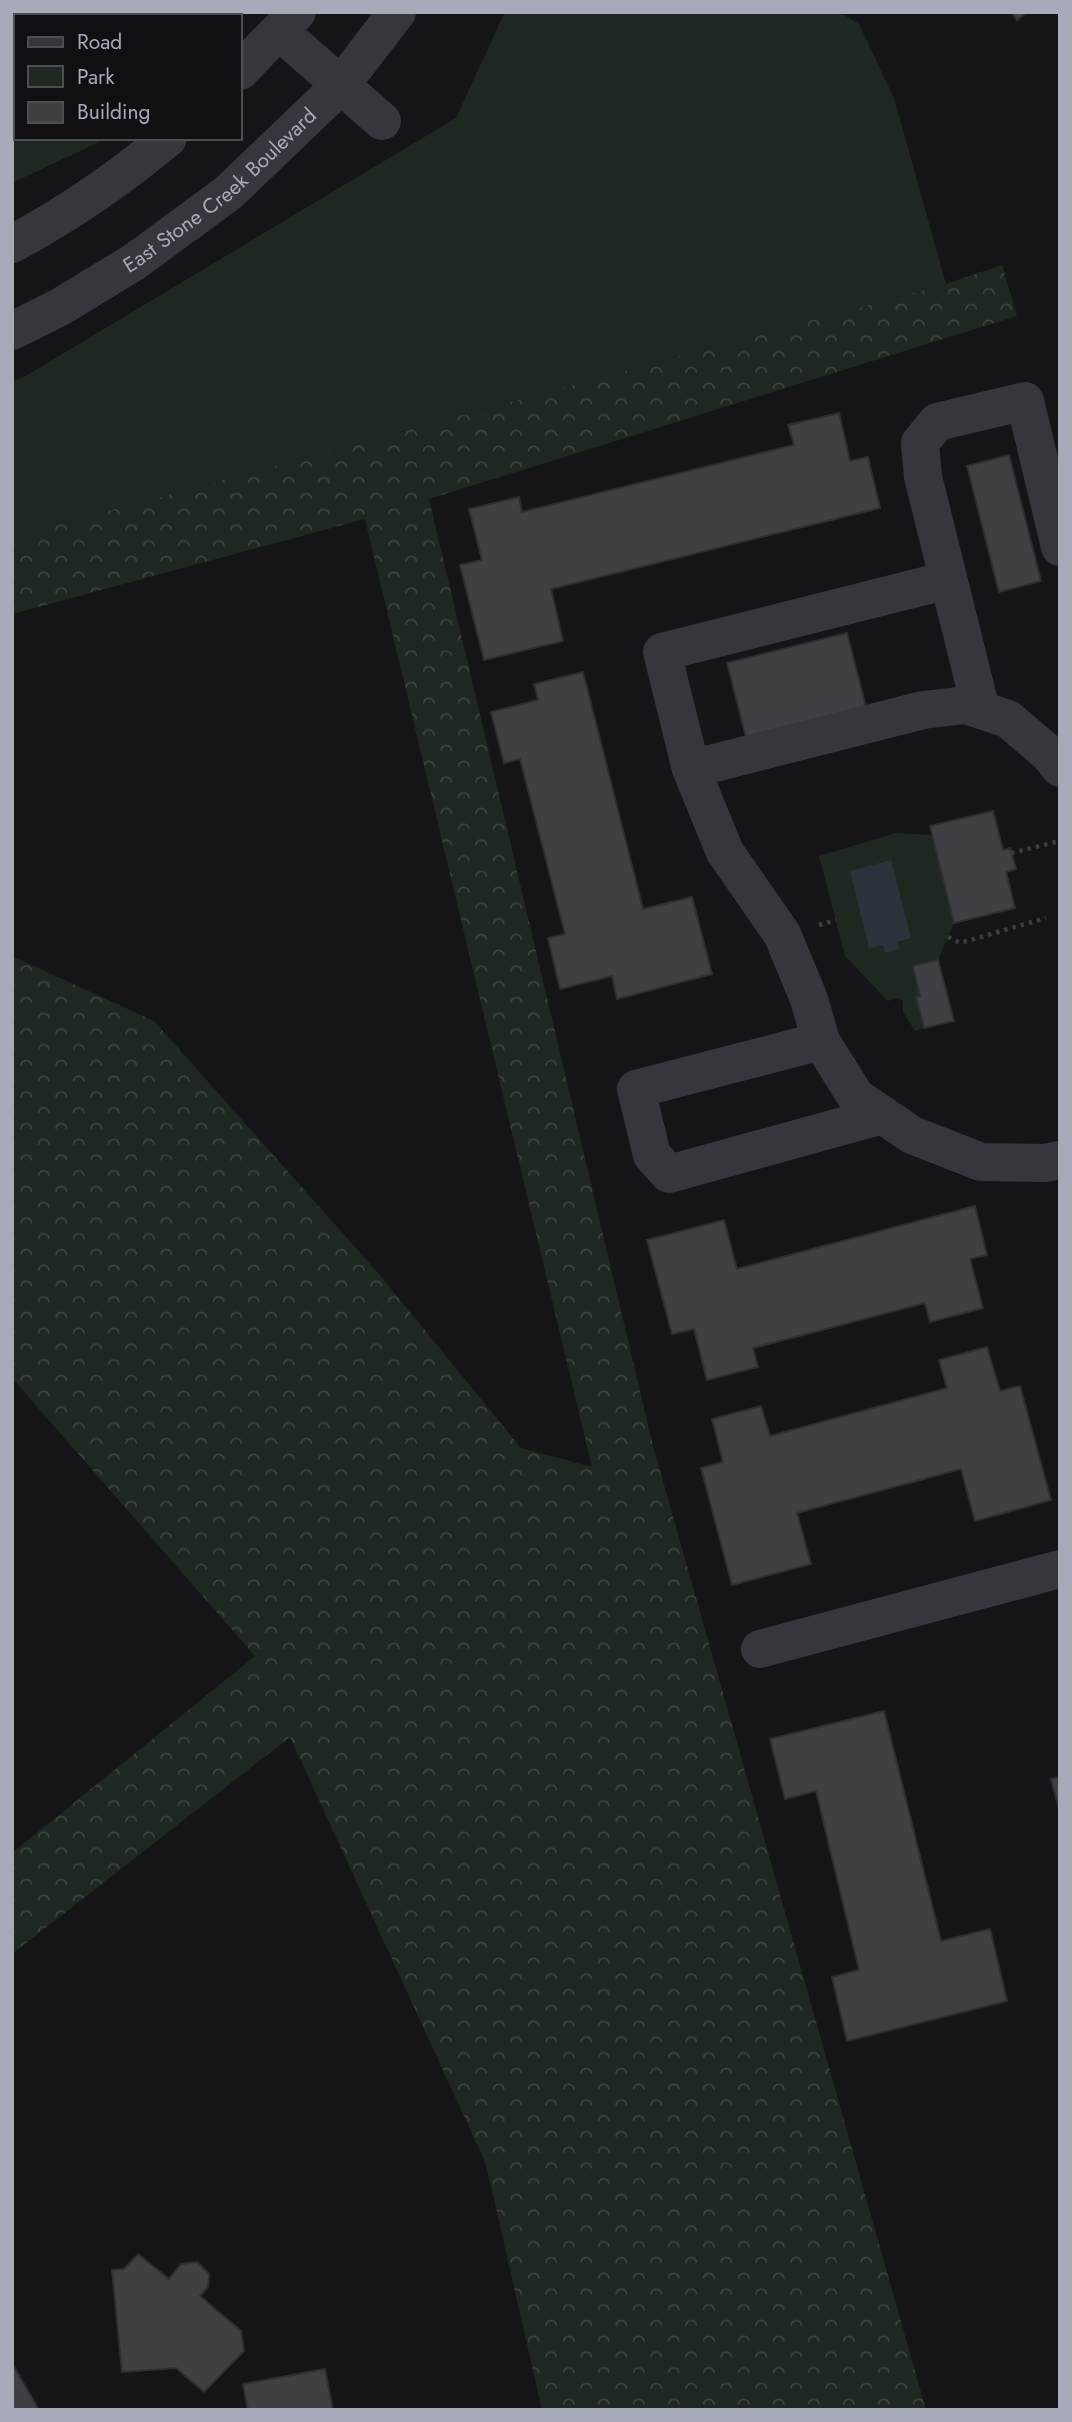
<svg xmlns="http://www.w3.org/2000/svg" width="1072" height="2422" font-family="Jost,sans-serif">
  <defs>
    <pattern id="forest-crowns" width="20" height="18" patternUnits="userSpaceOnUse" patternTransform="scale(1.75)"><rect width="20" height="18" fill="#1f2721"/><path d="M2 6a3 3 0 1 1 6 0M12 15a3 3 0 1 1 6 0" fill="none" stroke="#3d443f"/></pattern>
  </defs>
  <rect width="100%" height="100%" fill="#151517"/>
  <g fill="#1f2721">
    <path d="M12 12H244L240 16H16V138H101L95 144 12 183Z"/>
    <path d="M505 12H839L859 24 894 98 946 284 12 537V381L24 377 456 118Z"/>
    <path d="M896 833 932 835 954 923 938 960 913 966 920 996 916 997 924 1028 915 1031 903 1012V1001L897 998 888 1001 845 956 819 856Z"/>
  </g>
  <path fill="url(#forest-crowns)" d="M1002 265 1017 316 429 499 653 1446 926 2410H542L486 2164 290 1737 12 1954V1853L255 1656 12 1378V956L154 1021 379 1274 521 1448 592 1467 365 519 12 614V537L946 284Z"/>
  <path fill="#2b323b" d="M891 860 911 938 897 942 899 949 885 953 883 945 869 948 850 871Z"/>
  <g fill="#3f3f44" stroke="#2f2f33" stroke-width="2">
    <path d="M1011 12H1027L1017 20Z"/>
    <path d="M839 413 850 461 868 457 880 508 551 589 563 641 484 660 460 565 482 560 469 509 519 497 522 512 794 445 788 425Z"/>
    <path d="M1009 455 1041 581 999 592 967 466Z"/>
    <path d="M847 633 867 711 747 741 727 663Z"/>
    <path d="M583 672 643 909 692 897 712 974 617 999 612 976 560 989 548 938 565 934 520 759 504 763 491 712 538 700 534 684Z"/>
    <path d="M993 811 1003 850 1010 848 1016 869 1006 872 1015 908 954 923 930 826Z"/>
    <path d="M938 960 954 1021 924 1028 916 997 920 996 913 966Z"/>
    <path d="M975 1206 987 1255 970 1259 983 1308 930 1322 925 1303 753 1348 758 1367 707 1380 694 1329 672 1334 647 1240 724 1220 737 1269Z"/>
    <path d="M987 1347 1000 1391 1020 1386 1051 1500 975 1521 961 1469 797 1513 811 1564 732 1585 701 1468 723 1462 712 1419 761 1406 770 1436 947 1388 939 1360Z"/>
    <path d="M884 1711 941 1941 990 1929 1007 2001 847 2041 832 1977 859 1970 816 1791 785 1799 770 1739Z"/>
    <path d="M1060 1777V1813L1051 1779Z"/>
    <path d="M138 2254 169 2279 181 2264 197 2262 209 2274 208 2287 200 2296 241 2331 244 2351 204 2392 176 2368 122 2372 112 2270 124 2269Z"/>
    <path d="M12 2363 39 2410H12Z"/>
    <path d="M325 2369 333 2410H248L243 2384Z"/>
  </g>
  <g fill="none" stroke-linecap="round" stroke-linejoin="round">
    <g stroke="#3c3d43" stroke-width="4.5" stroke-dasharray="3.5 5" stroke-linecap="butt">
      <path d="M1011 853 1060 841"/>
      <path d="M819 925 836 920"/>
      <path d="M948 937 960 943 1046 918"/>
    </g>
    <g stroke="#36363c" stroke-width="38">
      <path d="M280 32 382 121"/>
      <path d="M240 71 297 12"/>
      <path d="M12 244C68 214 119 179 168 138"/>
      <path id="s1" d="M12 331 60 307 134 262 228 193 341 85 397 12"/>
      <path d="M948 580 662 652 691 769 725 852 782 934 809 999 821 1041 856 1097 912 1135 981 1162 1045 1163 1060 1160"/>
      <path d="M981 710 923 477 920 443 937 422 1025 401 1060 547"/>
      <path d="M691 769 923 710 966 705 1008 719 1049 754 1060 768"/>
      <path d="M821 1041 636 1089 652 1155 669 1174 883 1115"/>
      <path d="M760 1649 1060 1569"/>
    </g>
  </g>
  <g text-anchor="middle" stroke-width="5" stroke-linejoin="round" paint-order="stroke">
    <g font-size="21" fill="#a7aab8" stroke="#101012">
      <text dy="7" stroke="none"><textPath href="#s1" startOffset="252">East Stone Creek Boulevard</textPath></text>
    </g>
  </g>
  <rect width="1072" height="2422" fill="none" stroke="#a7aab8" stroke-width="28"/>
  <rect x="14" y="14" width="228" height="126" fill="#101012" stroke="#4c4e54" stroke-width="2"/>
  <rect x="28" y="37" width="35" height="10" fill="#36363c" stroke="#4c4e54" stroke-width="2"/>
  <text x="77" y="49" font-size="21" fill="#a7aab8">Road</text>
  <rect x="28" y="66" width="35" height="21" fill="#1f2721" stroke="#4c4e54" stroke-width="2"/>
  <text x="77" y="84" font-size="21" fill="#a7aab8">Park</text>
  <rect x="28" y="102" width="35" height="21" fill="#3f3f44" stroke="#4c4e54" stroke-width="2"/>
  <text x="77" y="119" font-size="21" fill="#a7aab8">Building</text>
</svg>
